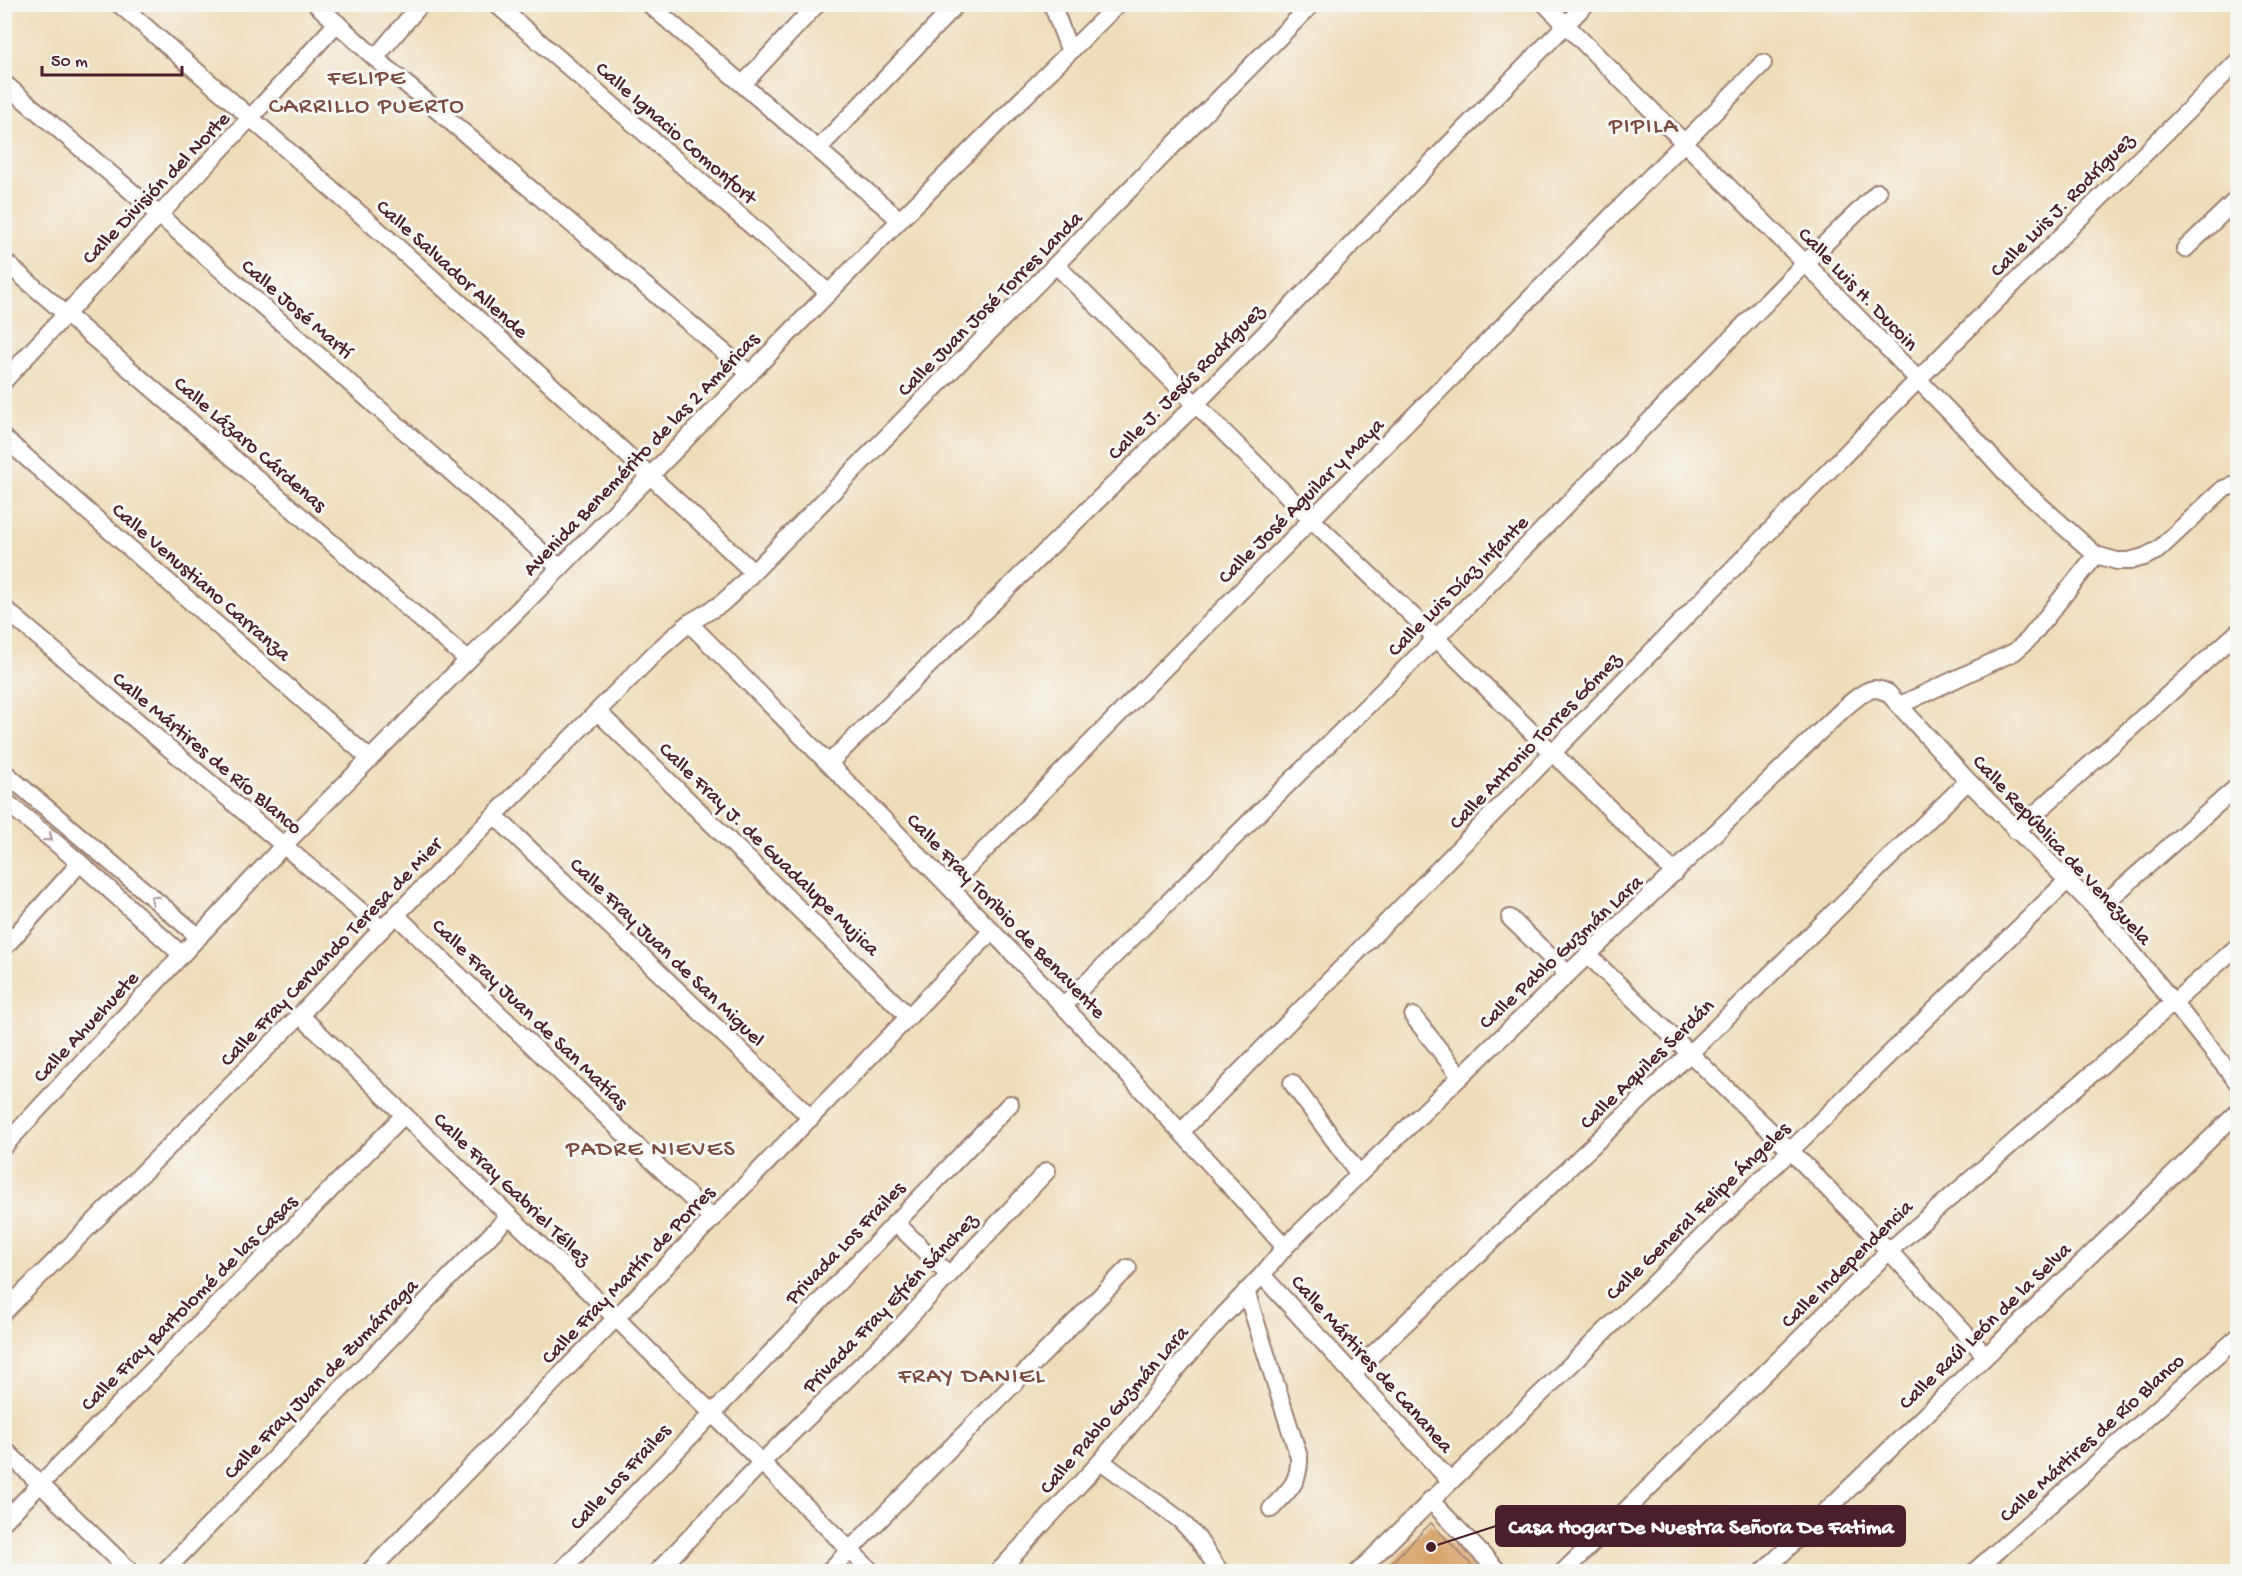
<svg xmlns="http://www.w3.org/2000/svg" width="2242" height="1576" font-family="'Gochi Hand',sans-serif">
  <rect width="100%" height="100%" fill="#f6f6f2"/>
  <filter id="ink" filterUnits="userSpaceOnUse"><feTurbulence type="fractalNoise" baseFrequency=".0167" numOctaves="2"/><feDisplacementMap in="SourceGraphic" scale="12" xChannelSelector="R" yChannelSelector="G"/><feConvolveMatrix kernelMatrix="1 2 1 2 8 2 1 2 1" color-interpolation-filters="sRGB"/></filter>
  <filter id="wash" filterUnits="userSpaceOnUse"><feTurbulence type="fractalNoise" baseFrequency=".008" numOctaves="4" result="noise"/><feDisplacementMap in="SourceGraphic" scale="24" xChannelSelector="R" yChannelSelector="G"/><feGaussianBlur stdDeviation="1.35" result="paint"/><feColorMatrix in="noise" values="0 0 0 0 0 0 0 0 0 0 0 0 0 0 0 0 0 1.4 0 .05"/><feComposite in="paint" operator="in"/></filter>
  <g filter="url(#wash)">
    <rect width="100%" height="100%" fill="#efddba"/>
    <g id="blocks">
      <path fill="#d7a166" d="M1431 1523 1478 1572H1382Z"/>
    </g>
  </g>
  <g filter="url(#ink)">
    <use href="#blocks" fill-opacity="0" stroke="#9c7e72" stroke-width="1.5"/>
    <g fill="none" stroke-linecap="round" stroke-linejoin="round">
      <defs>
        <g id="street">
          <path d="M119 4C334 189 547 377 753 572"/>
          <path d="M316 4 375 58 750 374"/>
          <path d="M496 4 829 293"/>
          <path d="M649 4 900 220"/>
          <path d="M1052 4 1070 52"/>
          <path d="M1545 4 1805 263 1967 430 2013 481 2096 555 2117 561H2129L2144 557 2158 550 2223 489 2232 486H2238"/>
          <path d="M375 58 421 4"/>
          <path d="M4 83 159 215 560 568"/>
          <path d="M743 84 817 4"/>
          <path d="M818 149 957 4"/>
          <path d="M2185 249 2238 198"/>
          <path d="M4 261 468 660"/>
          <path d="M1057 266 1312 520 1436 638 1675 873"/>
          <path d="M4 381C114 261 228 145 337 23"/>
          <path d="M4 438 369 758"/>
          <path d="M4 608 382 929"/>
          <path d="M689 623C892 826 1093 1032 1285 1247"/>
          <path d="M1900 705 2014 652 2028 640 2096 555"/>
          <path d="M598 712 909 1017"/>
          <path d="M829 763 1197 403 1586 4"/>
          <path d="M4 772 199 937"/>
          <path d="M4 800 80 863 182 955"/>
          <path d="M495 816 811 1118"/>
          <path d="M2016 831 2238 632"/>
          <path d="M949 886 1763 63"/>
          <path d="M2097 910 2238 786"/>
          <path d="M396 915 713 1219"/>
          <path d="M1510 918 1568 974"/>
          <path d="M4 948 80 863"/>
          <path d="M1589 956 1791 1151 1889 1251 1985 1355"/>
          <path d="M1064 1005 1436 638 1805 263 1878 192"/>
          <path d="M300 1015 616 1318 872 1572"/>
          <path d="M1413 1016 1460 1076"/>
          <path d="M1292 1083 1359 1174"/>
          <path d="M1182 1131 1955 342 2238 61"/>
          <path d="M4 1146 283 846 560 568 900 220 1118 4"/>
          <path d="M895 1222 949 1275"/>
          <path d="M1262 1275 1450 1481"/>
          <path d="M1246 1291 1299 1457C1300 1483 1288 1491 1271 1509"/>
          <path d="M4 1312 300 1015 382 929 657 651 689 623 721 604 732 594 1312 4"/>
          <path d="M1352 1374 1689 1054 1968 781"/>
          <path d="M4 1449 131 1572"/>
          <path d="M1101 1461 1180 1520 1198 1539 1220 1572"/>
          <path d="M1430 1500 1499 1572"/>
          <path d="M4 1521 404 1115"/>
          <path d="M164 1572 509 1216"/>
          <path d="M369 1572 992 931"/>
          <path d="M560 1572 1010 1104"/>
          <path d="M657 1572 762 1462 901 1326 1047 1171"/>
          <path d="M828 1572 1128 1268"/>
          <path d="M998 1572 1101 1461 1180 1365 1223 1316 1262 1275 1285 1247C1461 1073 1643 905 1819 732 1832 721 1858 691 1874 689 1879 689 1884 691 1888 693L1968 781 2097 910 2174 1003 2238 1083"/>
          <path d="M1358 1572 2067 881"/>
          <path d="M1563 1572 1889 1251 2238 946"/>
          <path d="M1763 1572 2238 1112"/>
          <path d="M1974 1572 2238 1337"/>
        </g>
      </defs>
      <use href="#street" stroke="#9c7e72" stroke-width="20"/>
      <use href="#street" stroke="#fff" stroke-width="16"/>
    </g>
    <defs><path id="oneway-chevron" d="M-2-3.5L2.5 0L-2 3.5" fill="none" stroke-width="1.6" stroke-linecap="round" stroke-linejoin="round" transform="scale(1.5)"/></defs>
    <g stroke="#ae9aa0">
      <use href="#oneway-chevron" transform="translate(49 838) rotate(40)"/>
      <use href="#oneway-chevron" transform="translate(154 899) rotate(-140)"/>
    </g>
  </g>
  <g text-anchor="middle" stroke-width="6" stroke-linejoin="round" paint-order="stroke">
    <g font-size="21" fill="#4a1f2b" stroke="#f6f6f2">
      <text transform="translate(677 132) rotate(41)" y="7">Calle Ignacio Comonfort</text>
      <text transform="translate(155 187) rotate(-46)" y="7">Calle División del Norte</text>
      <text transform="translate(2061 204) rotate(-45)" y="7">Calle Luis J. Rodríguez</text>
      <text transform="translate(453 268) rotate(42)" y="7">Calle Salvador Allende</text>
      <text transform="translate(1859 288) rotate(46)" y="7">Calle Luis H. Ducoin</text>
      <text transform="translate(989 303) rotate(-45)" y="7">Calle Juan José Torres Landa</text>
      <text transform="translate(298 308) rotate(41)" y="7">Calle José Martí</text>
      <text transform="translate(1185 381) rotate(-45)" y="7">Calle J. Jesús Rodríguez</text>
      <text transform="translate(251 443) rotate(41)" y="7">Calle Lázaro Cárdenas</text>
      <text transform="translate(640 453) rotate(-46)" y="7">Avenida Benemérito de las 2 Américas</text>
      <text transform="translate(1300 500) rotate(-45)" y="7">Calle José Aguilar y Maya</text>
      <text transform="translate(202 581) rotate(41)" y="7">Calle Venustiano Carranza</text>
      <text transform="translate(1457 585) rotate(-45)" y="7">Calle Luis Díaz Infante</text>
      <text transform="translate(1534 740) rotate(-46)" y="7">Calle Antonio Torres Gómez</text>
      <text transform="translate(208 752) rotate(40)" y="7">Calle Mártires de Río Blanco</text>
      <text transform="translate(770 848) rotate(44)" y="7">Calle Fray J. de Guadalupe Mujica</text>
      <text transform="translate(2063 849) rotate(47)" y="7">Calle República de Venezuela</text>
      <text transform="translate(1007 915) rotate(46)" y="7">Calle Fray Toribio de Benavente</text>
      <text transform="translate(330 951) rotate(-46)" y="7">Calle Fray Cervando Teresa de Mier</text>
      <text transform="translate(668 951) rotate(44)" y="7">Calle Fray Juan de San Miguel</text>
      <text transform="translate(1560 951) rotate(-43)" y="7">Calle Pablo Guzmán Lara</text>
      <text transform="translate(531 1013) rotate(44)" y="7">Calle Fray Juan de San Matías</text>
      <text transform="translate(85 1026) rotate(-47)" y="7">Calle Ahuehuete</text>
      <text transform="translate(1646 1063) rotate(-44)" y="7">Calle Aquiles Serdán</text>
      <text transform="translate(513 1188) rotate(44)" y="7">Calle Fray Gabriel Téllez</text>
      <text transform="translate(1697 1210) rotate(-44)" y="7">Calle General Felipe Ángeles</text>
      <text transform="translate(844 1242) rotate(-46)" y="7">Privada Los Frailes</text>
      <text transform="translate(1846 1263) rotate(-44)" y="7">Calle Independencia</text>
      <text transform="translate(627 1274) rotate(-46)" y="7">Calle Fray Martín de Porres</text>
      <text transform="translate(188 1302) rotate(-45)" y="7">Calle Fray Bartolomé de las Casas</text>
      <text transform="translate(889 1302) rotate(-46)" y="7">Privada Fray Efrén Sánchez</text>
      <text transform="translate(1984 1325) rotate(-44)" y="7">Calle Raúl León de la Selva</text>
      <text transform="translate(1373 1363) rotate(48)" y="7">Calle Mártires de Cananea</text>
      <text transform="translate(320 1378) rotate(-46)" y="7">Calle Fray Juan de Zumárraga</text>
      <text transform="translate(1113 1409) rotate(-49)" y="7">Calle Pablo Guzmán Lara</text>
      <text transform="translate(2091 1437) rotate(-42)" y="7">Calle Mártires de Río Blanco</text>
      <text transform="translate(619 1476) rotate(-47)" y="7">Calle Los Frailes</text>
    </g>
    <g font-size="24" letter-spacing="1.5" fill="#7b4c40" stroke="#f6f6f2">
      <text x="367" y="84">FELIPE<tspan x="367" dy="28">CARRILLO PUERTO</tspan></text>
      <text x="1644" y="132">PIPILA</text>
      <text x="651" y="1155">PADRE NIEVES</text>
      <text x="972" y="1382">FRAY DANIEL</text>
    </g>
  </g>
  <path fill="none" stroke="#4a1f2b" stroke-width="2" d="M1431 1547L1496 1526"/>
  <circle fill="#4a1f2b" stroke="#f6f6f2" stroke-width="2" cx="1431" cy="1547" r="6"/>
  <rect fill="#4a1f2b" stroke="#4a1f2b" stroke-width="2" x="1496" y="1506" width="409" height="40" rx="6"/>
  <g font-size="22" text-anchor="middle" font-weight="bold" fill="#fff">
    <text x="1701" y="1533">Casa Hogar De Nuestra Señora De Fatima</text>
  </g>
  <rect width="2242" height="1576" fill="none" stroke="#f6f6f2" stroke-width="24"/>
  <path d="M42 66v9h140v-9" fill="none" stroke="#4a1f2b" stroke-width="3"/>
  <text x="51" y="66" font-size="18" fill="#4a1f2b" stroke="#f6f6f2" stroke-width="4.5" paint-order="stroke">50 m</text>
</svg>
